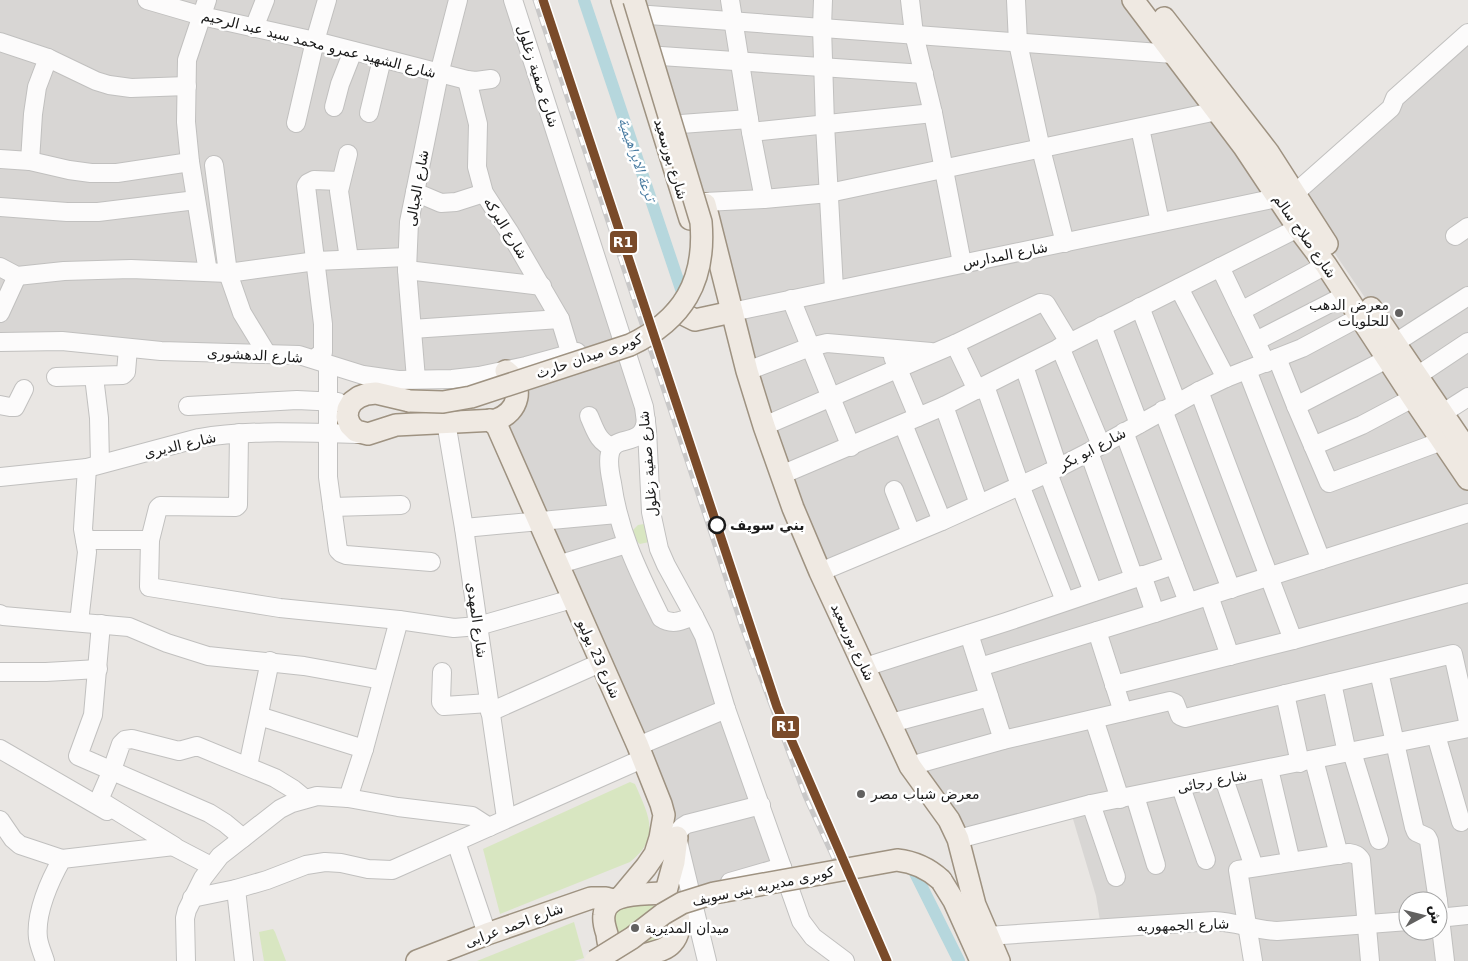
<svg xmlns="http://www.w3.org/2000/svg" width="1468" height="961" font-family="'DejaVu Sans','Noto Naskh Arabic',sans-serif">
  <rect width="100%" height="100%" fill="#e9e6e3"/>
  <g fill="#d8d6d4" fill-rule="evenodd">
    <path d="M0 0H513L621 336 571 352 477 374 399 377 303 354 0 342Z"/>
    <path d="M644 0H1123L1276 197 733 310Z"/>
    <path d="M1468 34V396L1443 412 1295 195Z"/>
    <path d="M1277 198 1298 228 985 386 1019 485 820 572 732 312Z"/>
    <path d="M1298 229 1468 479V513L1156 612 1142 574 1066 599 987 386Z"/>
    <path d="M626 351 642 429 621 439 610 480 661 619 694 617 782 867 691 892 504 418 519 388Z"/>
    <path d="M1468 514V961H1254L1249 925 1101 927 1096 896 1070 809 959 837 866 668 1142 576 1154 613ZM1408 901H1438V931H1408Z"/>
  </g>
  <g fill="#d8e6c1">
    <path d="M644 524 648 525 649 542 640 544 635 540 633 530 638 525Z"/>
    <path d="M630 782 635 784C648 814 662 837 630 862L500 914 483 849Z"/>
    <path d="M649 902C665 914 666 933 652 947L619 946 612 914 617 906Z"/>
    <path d="M574 922 584 958 574 961H477Z"/>
    <path d="M273 929 275 932 286 961H264L259 932Z"/>
  </g>
  <g fill="none" stroke-linecap="round" stroke-linejoin="round">
    <g stroke="#b6d7dd" stroke-width="12">
      <path d="M584 0 685 301"/>
      <path d="M914 871 959 961"/>
    </g>
    <defs>
      <g id="minor">
        <path d="M147 0 202 16 315 41 467 80 476 81 491 79"/>
        <path d="M207 0 187 60 186 122 190 162 208 272"/>
        <path d="M513 0 644 407 647 430 651 512 659 549 666 565 694 616 704 636 726 709 801 921 813 937 845 961"/>
        <path d="M730 0 751 132 764 199"/>
        <path d="M823 0 822 27 825 124 834 289"/>
        <path d="M910 0 914 34 933 113 962 263"/>
        <path d="M1016 0 1018 43 1041 149 1065 243"/>
        <path d="M649 15 1173 54"/>
        <path d="M254 28 265 0"/>
        <path d="M0 42 48 58 96 81 109 85 131 88 187 86"/>
        <path d="M661 56 924 74"/>
        <path d="M467 80 478 124 477 167 484 193 510 233 560 319 574 365"/>
        <path d="M334 107 340 84 353 51"/>
        <path d="M369 113 382 59"/>
        <path d="M296 123 315 41 327 0"/>
        <path d="M681 124 749 119"/>
        <path d="M1140 128 1160 222"/>
        <path d="M751 132 933 113"/>
        <path d="M348 154 339 191 349 259"/>
        <path d="M0 159 30 161 69 170 91 173H117L190 162"/>
        <path d="M30 161 33 114 37 87 48 58"/>
        <path d="M214 165 228 273 242 313 267 354"/>
        <path d="M415 192 441 203 456 202 484 193"/>
        <path d="M1294 194 1391 108 1395 98 1468 33"/>
        <path d="M705 202 764 199 829 193 1217 111"/>
        <path d="M0 207 67 212H98L196 200"/>
        <path d="M1455 236 1468 227"/>
        <path d="M0 267 17 276 64 271 131 269 228 273 316 261 407 257"/>
        <path d="M1220 267 1266 363"/>
        <path d="M407 270 542 286"/>
        <path d="M1179 288 1226 378"/>
        <path d="M791 299 851 447"/>
        <path d="M1140 307 1177 403"/>
        <path d="M1241 311 1326 265"/>
        <path d="M732 312 1277 198"/>
        <path d="M0 313 17 276"/>
        <path d="M1102 326 1139 424"/>
        <path d="M412 329 560 319"/>
        <path d="M1256 341 1346 295"/>
        <path d="M0 342 62 341 161 351 299 355 363 375 398 380 452 379 479 376 526 366 577 352"/>
        <path d="M1395 343 1468 296"/>
        <path d="M955 344 977 390"/>
        <path d="M1060 347 1101 445"/>
        <path d="M893 357 918 417"/>
        <path d="M1277 358 1296 406 1329 483 1442 441"/>
        <path d="M314 359 323 352V324L306 186 308 183 314 180 340 181"/>
        <path d="M328 365V477L338 550 341 553 346 555 431 562"/>
        <path d="M1024 366 1058 467"/>
        <path d="M1247 370 1321 560"/>
        <path d="M747 371 810 347 827 343 931 352"/>
        <path d="M1417 376 1468 342"/>
        <path d="M56 377 123 375 126 372 128 348"/>
        <path d="M94 377 99 418 100 464"/>
        <path d="M416 379 407 270 409 222 439 74 458 0"/>
        <path d="M985 386 1020 485 1065 601"/>
        <path d="M1199 391 1293 640"/>
        <path d="M0 405 10 407H15L24 389"/>
        <path d="M188 406 297 400 338 402"/>
        <path d="M944 406 979 504"/>
        <path d="M1296 406 1387 359"/>
        <path d="M1163 410 1231 589"/>
        <path d="M1443 413 1468 397"/>
        <path d="M589 416C595 429 598 443 613 447"/>
        <path d="M646 420C643 449 614 433 610 453 608 461 610 474 612 483 619 534 639 573 661 618 673 626 683 620 694 616"/>
        <path d="M446 422 464 528 506 818"/>
        <path d="M903 424 942 521"/>
        <path d="M764 426 955 344 1040 303 1046 304 1069 342"/>
        <path d="M1124 432 1188 602"/>
        <path d="M239 433 238 505 236 507 160 506 158 508 150 540 149 587 280 608 399 620 454 628 478 626 572 599"/>
        <path d="M1313 446 1362 425 1413 398"/>
        <path d="M1089 452 1134 578"/>
        <path d="M1048 473 1093 592"/>
        <path d="M781 475 944 406 1298 228"/>
        <path d="M0 477 87 468 199 438C252 429 308 433 361 434"/>
        <path d="M894 490 911 533"/>
        <path d="M332 507 401 505"/>
        <path d="M464 528 617 514"/>
        <path d="M85 540H150"/>
        <path d="M557 565 627 544"/>
        <path d="M820 572 942 521 1048 473 1089 452 1199 391 1226 378 1302 348 1360 317"/>
        <path d="M1142 575 1155 613"/>
        <path d="M1209 596 1230 656"/>
        <path d="M0 614 3 616 129 627 167 643 208 656 304 666 382 680"/>
        <path d="M79 622 87 552 83 529 87 468"/>
        <path d="M101 624 93 715 78 756 209 813 225 823 243 838"/>
        <path d="M1097 631 1123 712"/>
        <path d="M969 634 1003 740"/>
        <path d="M865 667 1006 622 1174 565"/>
        <path d="M980 667 1155 613 1468 513"/>
        <path d="M0 672H46L98 669"/>
        <path d="M442 672 441 702 444 706 489 703"/>
        <path d="M1379 672 1414 827 1416 832 1427 837 1429 841 1438 901"/>
        <path d="M1332 683 1347 753"/>
        <path d="M1114 685 1293 640 1468 593"/>
        <path d="M1285 694 1300 763"/>
        <path d="M490 712 600 663"/>
        <path d="M259 716 364 749"/>
        <path d="M1094 719 1120 799"/>
        <path d="M891 723 989 697"/>
        <path d="M1436 735 1461 822"/>
        <path d="M638 746 726 709"/>
        <path d="M0 749 107 811"/>
        <path d="M1352 752 1379 840"/>
        <path d="M1314 760 1339 855"/>
        <path d="M248 766 270 661"/>
        <path d="M910 766 1003 740 1170 701 1175 703 1180 716 1185 718 1453 654 1468 721"/>
        <path d="M1269 769 1291 862"/>
        <path d="M1224 779 1254 867"/>
        <path d="M1181 787 1206 860"/>
        <path d="M1135 796 1156 865"/>
        <path d="M348 798 364 749 399 620"/>
        <path d="M1091 804 1116 877"/>
        <path d="M0 820 13 839 20 845 62 859"/>
        <path d="M958 839 1091 804 1468 728"/>
        <path d="M163 841 211 866"/>
        <path d="M456 842 487 934"/>
        <path d="M730 882 782 867"/>
        <path d="M236 889 244 961"/>
        <path d="M192 898 236 889 267 880 306 865 325 862 341 863 368 869 392 870 642 759"/>
        <path d="M1438 901 1445 961"/>
        <path d="M1438 918 1468 915"/>
        <path d="M987 936 1214 921C1236 922 1255 930 1277 931L1408 921"/>
        <path d="M45 961C43 954 39 946 38 938 35 913 50 880 62 859L174 846 99 800 112 770 121 744 125 740 132 739 179 751 197 746 275 778 293 789 304 798"/>
        <path d="M186 961 185 918 187 910 203 878 220 856 280 809 292 803 317 796 348 798 398 807 472 816 489 827"/>
        <path d="M707 961 677 837C678 831 681 827 687 824L761 805"/>
        <path d="M1253 961 1238 870 1349 853C1355 854 1358 855 1361 860L1370 961"/>
      </g>
      <g id="major">
        <path d="M622 0 690 219"/>
        <path d="M1133 0 1244 147 1298 228 1326 265 1413 398 1468 479"/>
        <path d="M1164 18 1268 152 1327 244"/>
        <path d="M705 204 747 371 764 426 793 508 820 572 910 766 949 820 958 839 975 905 999 961"/>
        <path d="M1371 308 1468 451"/>
        <path d="M677 311 695 320 732 312"/>
        <path d="M410 401 376 393 367 394 359 397 352 402 348 409 347 417 350 425 356 431 368 434 396 425 496 420C519 412 525 386 506 371"/>
        <path d="M490 420 497 426 638 746 661 804 664 815 660 838 655 854 646 867 621 897"/>
        <path d="M941 880 954 901 981 961"/>
        <path d="M659 893C678 899 686 928 672 943 665 951 653 952 644 955 635 957 627 961 618 957 609 952 608 943 607 934 605 928 603 921 604 915 606 892 642 895 659 893Z"/>
        <path d="M665 895 674 862 677 837"/>
        <path d="M417 961 487 934 591 898H606L613 900"/>
      </g>
    </defs>
    <use href="#minor" stroke="#c1c0bf" stroke-width="20"/>
    <use href="#major" stroke="#9e9281" stroke-width="24"/>
    <use href="#minor" stroke="#fcfbfb" stroke-width="18"/>
    <use href="#major" stroke="#efe9e2" stroke-width="21"/>
    <defs>
      <path id="rail" d="M535 0 742 627 805 796 835 861"/>
    </defs>
    <use href="#rail" stroke="#c9c8c8" stroke-width="5"/>
    <use href="#rail" stroke="#fff" stroke-width="3" stroke-dasharray="9" stroke-linecap="butt"/>
    <defs>
      <g id="major-bridge">
        <path d="M410 401 443 402 471 397 630 345C683 320 706 281 701 222L634 0"/>
        <path d="M595 961 632 938 663 914 682 903 714 893 897 860C915 862 928 868 941 880"/>
      </g>
    </defs>
    <use href="#major-bridge" stroke="#9e9281" stroke-width="24" stroke-linecap="butt"/>
    <use href="#major-bridge" stroke="#efe9e2" stroke-width="21"/>
    <defs>
      <path id="rail-1" d="M543 0 777 707 887 961"/>
    </defs>
    <use href="#rail-1" stroke="#fff" stroke-width="12"/>
    <use href="#rail-1" stroke="#7a4b2a" stroke-width="9"/>
  </g>
  <g fill="#626160" stroke="#fff" stroke-width="2">
    <circle cx="1399" cy="313" r="5"/>
    <circle cx="861" cy="794" r="5"/>
    <circle cx="635" cy="928" r="5"/>
  </g>
  <circle fill="#fff" stroke="#1a1a1a" stroke-width="2.5" cx="717" cy="525" r="8"/>
  <g text-anchor="middle" stroke-width="5" stroke-linejoin="round" paint-order="stroke">
    <g font-size="14" fill="#1a1a1a" stroke="#fff">
      <text transform="translate(319 44) rotate(14)" y="5">شارع الشهيد عمرو محمد سيد عبد الرحيم</text>
      <text transform="translate(538 76) rotate(72)" y="5">شارع صفية زغلول</text>
      <text transform="translate(671 159) rotate(73)" y="5">شارع بورسعيد</text>
      <text transform="translate(417 188) rotate(-80)" y="5">شارع الجبالى</text>
      <text transform="translate(506 228) rotate(58)" y="5">شارع البركه</text>
      <text transform="translate(1305 236) rotate(55)" y="5">شارع صلاح سالم</text>
      <text transform="translate(1005 255) rotate(-11)" y="5">شارع المدارس</text>
      <text transform="translate(255 355) rotate(3)" y="5">شارع الدهشورى</text>
      <text transform="translate(589 356) rotate(-19)" y="5">كوبرى ميدان حارث</text>
      <text transform="translate(180 445) rotate(-13)" y="5">شارع الديرى</text>
      <text transform="translate(1092 449) rotate(-28)" y="5">شارع ابو بكر</text>
      <text transform="translate(648 464) rotate(-95)" y="5">شارع صفية زغلول</text>
      <text transform="translate(477 620) rotate(82)" y="5">شارع المهدى</text>
      <text transform="translate(853 642) rotate(65)" y="5">شارع بورسعيد</text>
      <text transform="translate(599 659) rotate(66)" y="5">شارع 23 يوليو</text>
      <text transform="translate(1212 781) rotate(-11)" y="5">شارع رجائى</text>
      <text transform="translate(763 886) rotate(-12)" y="5">كوبرى مديريه بنى سويف</text>
      <text transform="translate(514 925) rotate(-20)" y="5">شارع احمد عرابى</text>
      <text transform="translate(1183 925) rotate(-2)" y="5">شارع الجمهوريه</text>
    </g>
    <g font-size="14" fill="#1a1a1a" stroke="#fff" text-anchor="start">
      <text x="1389" y="310" text-anchor="end">معرض الدهب<tspan x="1389" dy="16">للحلويات</tspan></text>
      <text x="871" y="799">معرض شباب مصر</text>
      <text x="645" y="933">ميدان المديرية</text>
    </g>
    <g font-size="14" font-weight="bold" fill="#1a1a1a" stroke="#fff" text-anchor="start">
      <text x="730" y="530">بني سويف</text>
    </g>
    <g font-size="15" font-style="italic" fill="#477aa0" stroke="#fff">
      <text transform="translate(637 159) rotate(71)" y="5">ترعة الابراهيمية</text>
    </g>
  </g>
  <g stroke="#fff" stroke-width="2">
    <rect x="609" y="230" width="29" height="24" rx="5" fill="#7a4b2a"/>
    <rect x="771" y="715" width="29" height="24" rx="5" fill="#7a4b2a"/>
  </g>
  <g font-size="14" text-anchor="middle" font-weight="bold" fill="#fff">
    <text x="623" y="247">R1</text>
    <text x="786" y="731">R1</text>
  </g>
  <g transform="translate(1423 916) rotate(83)"><circle r="24" fill="#ffffff" stroke="#a3a3a3"/>
  <path d="M0-4L9 19L0 12L-9 19Z" fill="#626160"/>
  <text y="-8" font-size="14" font-weight="bold" text-anchor="middle" fill="#1a1a1a">ش</text>
  </g>
</svg>
